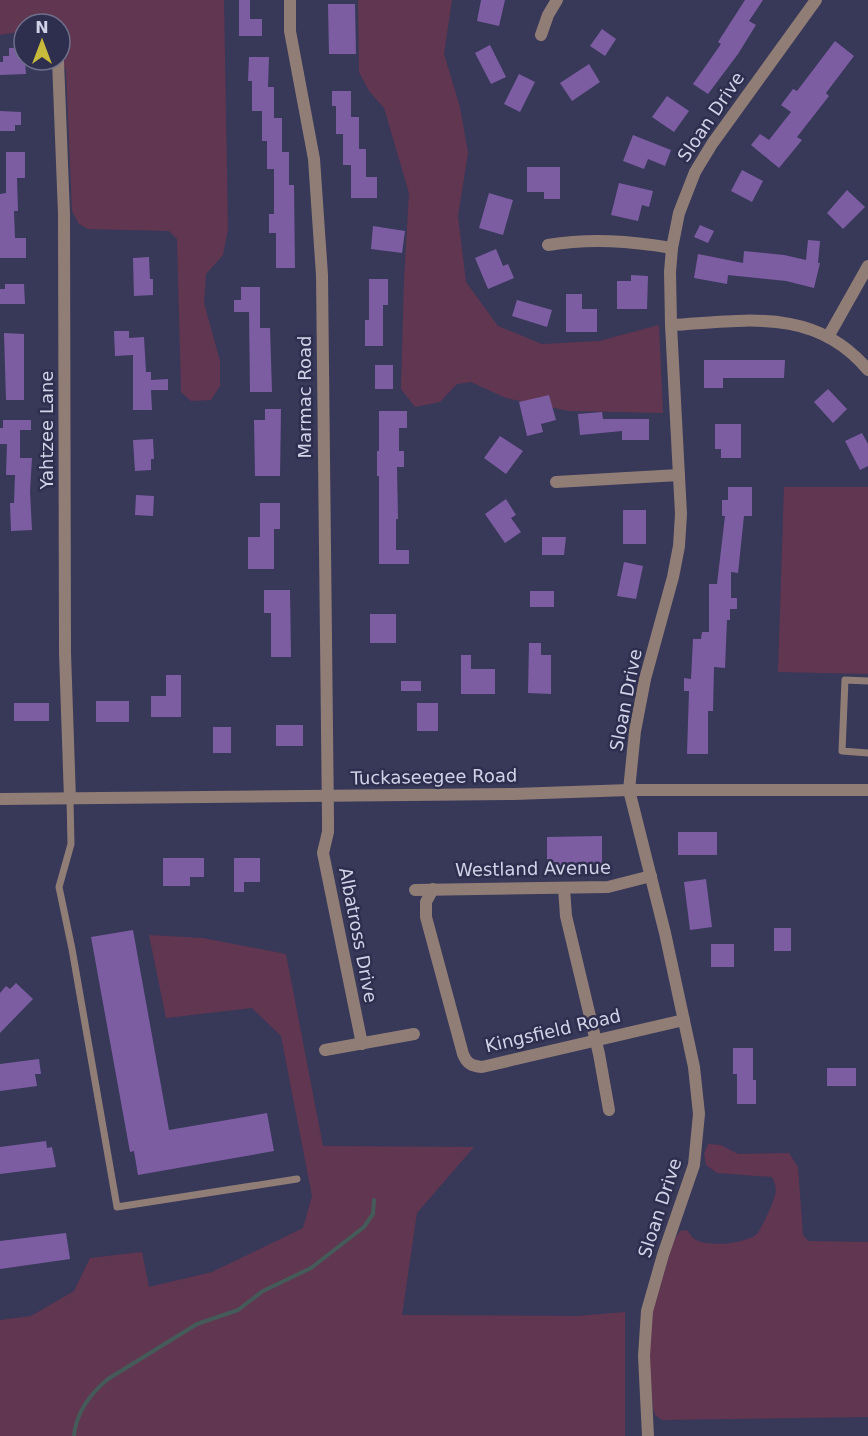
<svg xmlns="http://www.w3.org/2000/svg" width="868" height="1436" font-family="'DejaVu Sans',sans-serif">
  <rect width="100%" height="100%" fill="#383859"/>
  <g fill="#613650">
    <path d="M0 0H224L228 229 223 255 206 274 204 303 220 361V386L211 400 191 401 181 392 177 239 169 231 88 229 79 224 72 211 66 70 59 60 60 24H24V31L0 35Z"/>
    <path d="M358 0H452L444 54 460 107 468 153 458 216 466 282 498 326 542 344 599 341 659 325 663 413 569 411 506 398 471 382 457 384 440 402 415 407 401 389 404 280 409 193 384 108 369 91 359 72Z"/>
    <path d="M784 487H868V674L778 672Z"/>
    <path d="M149 935 203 938 286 954 323 1146 474 1147 417 1213 402 1315 576 1316 625 1312V1436H0V1320L31 1316 74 1291 90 1258 142 1252 149 1287 212 1272 303 1228 312 1196 281 1036 252 1008 166 1018Z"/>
    <path d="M708 1144 721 1145 738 1154 789 1153 798 1167 803 1235 808 1241 868 1242V1417L662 1420 655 1415 653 1408 649 1359 652 1313 674 1240 680 1231 687 1230C690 1234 692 1238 696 1240 710 1247 745 1244 757 1234 761 1230 774 1201 775 1195 777 1188 775 1183 772 1177L717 1173 706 1165 704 1154Z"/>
  </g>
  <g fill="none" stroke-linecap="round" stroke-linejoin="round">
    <path stroke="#455b59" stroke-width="4" d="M74 1436C76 1412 90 1394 108 1379L197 1324 238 1310 263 1291 311 1268 364 1227 373 1214 374 1200"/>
  </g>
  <g fill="#7c5da2">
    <path d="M239 0H250V19H262V36H239Z"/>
    <path d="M481 0H505L499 26 477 21Z"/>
    <path d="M745 0H763L749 21 756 25 738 54 708 94 693 84 721 44 718 42Z"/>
    <path d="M328 4H355L356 54H329Z"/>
    <path d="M602 29 616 39 605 56 590 46Z"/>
    <path d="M835 41 854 56 826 93 829 96 797 137 802 140 779 168 751 145 760 134 769 140 791 112 781 105 793 89 797 91Z"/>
    <path d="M490 45 506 77 491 84 475 53Z"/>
    <path d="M9 48H24L26 74 0 75V62H3V56H9Z"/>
    <path d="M249 57H269L268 87H274V118H282V152H289V185H294L295 268H276V233H269V214H274V169H267V141H262V111H252V81H248Z"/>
    <path d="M589 64 600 82 572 101 560 83Z"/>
    <path d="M519 74 535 82 520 112 504 104Z"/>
    <path d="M332 91H351V117H359V149H366V177H377V198H351V165H343V134H336V106H332Z"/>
    <path d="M667 96 689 111 674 132 652 117Z"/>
    <path d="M0 111 21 112V125H15V131H0Z"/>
    <path d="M633 135 671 150 665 166 648 159 644 169 623 161Z"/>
    <path d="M6 152H25V178H17L18 211H14L15 238H26V258H0V194L6 193Z"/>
    <path d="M527 167H560V199H544V192H527Z"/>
    <path d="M742 170 763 181 752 202 731 191Z"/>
    <path d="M619 183 653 191 649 207 642 205 638 221 611 215Z"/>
    <path d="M847 190 865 207 843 229 827 213Z"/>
    <path d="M489 193 513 200 503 235 479 228Z"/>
    <path d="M700 225 714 231 708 243 694 237Z"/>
    <path d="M373 226 405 231 402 253 371 249Z"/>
    <path d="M808 240 820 241 818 263H820L814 288 786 281 728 275 727 284 694 278 698 254 743 263 744 251 784 255 806 260Z"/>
    <path d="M496 249 503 266 508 264 514 278 488 289 475 258Z"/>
    <path d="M149 257 150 279H153V295L134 296 133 258Z"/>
    <path d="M631 275 648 276 647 309H617V281H631Z"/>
    <path d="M369 279H388V305H383V346H365V320H369Z"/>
    <path d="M5 284H24L25 304H0V289H5Z"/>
    <path d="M241 287H260V328H270L272 392H250L249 312H234V300H241Z"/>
    <path d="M566 294H582V309H597V332H566Z"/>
    <path d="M517 300 552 310 547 327 512 316Z"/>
    <path d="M114 331H129V338L144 337 146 372H151V380L168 379V390H151L152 410H133V355L115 356Z"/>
    <path d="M4 333 24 334V400H6Z"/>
    <path d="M704 360H785L784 378H723V388H704Z"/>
    <rect x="375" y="365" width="18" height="24"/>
    <path d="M828 389 847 409 833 423 814 402Z"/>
    <path d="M549 395 556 420 541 424 543 432 527 436 519 402Z"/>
    <path d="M265 409H281L280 476H255L254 420H265Z"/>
    <path d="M379 411H407V428H399V451H404V467H397L398 519H396V550H409V564H379V476H377V451H379Z"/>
    <path d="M602 412 603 419H649V440H622V431L580 435 578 414Z"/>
    <path d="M3 420H31V430H20V458H32L30 491 32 530 11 531 10 503H14L15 475H6L7 444H0V428H3Z"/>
    <path d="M715 424H741V458H721V449H715Z"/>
    <path d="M862 433 868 444V466L860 470 845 441Z"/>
    <path d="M500 436 523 451 506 474 484 458Z"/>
    <path d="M153 439 154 459H151V470L135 471 133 440Z"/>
    <path d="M728 487H752V516H744L738 573 731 572V598H737V609H730V620H727L725 668 714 667 713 711H708V754H687L689 691H684V678L691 679 693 639H701L702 632H709V584H717L725 516H722V500H728Z"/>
    <path d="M136 495 154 496 153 516 135 515Z"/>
    <path d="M506 499 516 515 511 518 521 532 505 543 485 514Z"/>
    <path d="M260 503H280V529H274V569H248V537H260Z"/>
    <rect x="623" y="510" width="23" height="34"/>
    <path d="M542 537H566L564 555H542Z"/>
    <path d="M624 562 643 566 636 599 617 596Z"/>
    <path d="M264 590H290L291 657H271V613H264Z"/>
    <rect x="530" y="591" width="24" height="16"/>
    <rect x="370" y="614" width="26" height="29"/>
    <path d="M529 643H541V655H551V694L528 693Z"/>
    <path d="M461 655H471V669H495V694H461Z"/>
    <path d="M166 675H181V717H151V696H166Z"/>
    <rect x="401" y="681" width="20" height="10"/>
    <rect x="96" y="701" width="33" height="21"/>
    <rect x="14" y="703" width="35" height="18"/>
    <rect x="417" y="703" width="21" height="28"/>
    <rect x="276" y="725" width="27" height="21"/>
    <rect x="213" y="727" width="18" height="26"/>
    <rect x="678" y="832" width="39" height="23"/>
    <path d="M602 836V866L547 867V837Z"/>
    <path d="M163 858H204V877H190V886H163Z"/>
    <path d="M234 858H260V882H244V892H234Z"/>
    <path d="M706 879 712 927 690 930 684 882Z"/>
    <rect x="774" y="928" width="17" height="23"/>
    <path d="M133 930 169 1130 267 1113 274 1151 138 1175 134 1151 130 1152 91 937Z"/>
    <rect x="711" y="944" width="23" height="23"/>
    <path d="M16 983 33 999 0 1033V993L6 986 10 989Z"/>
    <path d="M733 1048H753V1080H756V1104H737V1074H733Z"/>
    <path d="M39 1059 41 1074H35L37 1086 0 1091V1064Z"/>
    <rect x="827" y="1068" width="29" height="18"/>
    <path d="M46 1141 47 1148 52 1147 56 1167 0 1174V1147Z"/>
    <path d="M66 1233 70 1259 0 1269V1241Z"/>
  </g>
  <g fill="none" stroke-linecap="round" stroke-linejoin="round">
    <g stroke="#907d76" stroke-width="7">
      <path d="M868 681 845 680 842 751 868 753"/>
      <path d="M70 799 71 844 59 887 72 949 117 1207 297 1179"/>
    </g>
    <g stroke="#907d76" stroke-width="12">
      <path d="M290 0V31L314 159 322 275 328 820V832L323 853 362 1044"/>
      <path d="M541 35 548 15 557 0"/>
      <path d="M58 61 64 214 65 653 70 799"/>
      <path d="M548 245C591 238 630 241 672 248"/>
      <path d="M671 325C744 321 815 306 868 370"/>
      <path d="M828 337 868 266"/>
      <path d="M556 482 679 475"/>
      <path d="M564 888 566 916 599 1054 609 1110"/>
      <path d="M433 889 426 902V917L463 1054C467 1064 472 1066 482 1067L684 1020"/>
      <path d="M415 890 608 887 651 876"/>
      <path d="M325 1050 414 1034"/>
      <path d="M648 1436 644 1356 647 1311 663 1255 694 1165 699 1114 694 1067 665 933 629 790 635 731 645 679 673 577 679 546 681 514 671 325 670 272 672 248 679 213 695 172 712 144 816 0"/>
    </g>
    <path stroke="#907d76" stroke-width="12" d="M0 799 514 794 629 790H868"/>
  </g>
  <g text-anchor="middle" stroke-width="5" stroke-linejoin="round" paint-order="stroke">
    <g font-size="18" fill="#d1d2e7" stroke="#2e2e4e">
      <text transform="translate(711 117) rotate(-56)" y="6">Sloan Drive</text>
      <text transform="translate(305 397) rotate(-90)" y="6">Marmac Road</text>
      <text transform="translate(47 430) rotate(-90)" y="6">Yahtzee Lane</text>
      <text transform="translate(626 700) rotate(-79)" y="6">Sloan Drive</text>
      <text transform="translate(434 777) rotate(-1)" y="6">Tuckaseegee Road</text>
      <text transform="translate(533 869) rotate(-1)" y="6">Westland Avenue</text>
      <text transform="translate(358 935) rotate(79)" y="6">Albatross Drive</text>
      <text transform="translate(553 1031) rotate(-13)" y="6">Kingsfield Road</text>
      <text transform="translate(660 1208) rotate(-72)" y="6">Sloan Drive</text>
    </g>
  </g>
  <g transform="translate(42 42)"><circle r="28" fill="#2e2e4e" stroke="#6f708b" stroke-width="1.5"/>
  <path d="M0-4.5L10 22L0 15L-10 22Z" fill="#c8bb3b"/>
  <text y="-9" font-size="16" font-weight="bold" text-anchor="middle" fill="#d1d2e7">N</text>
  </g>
</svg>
